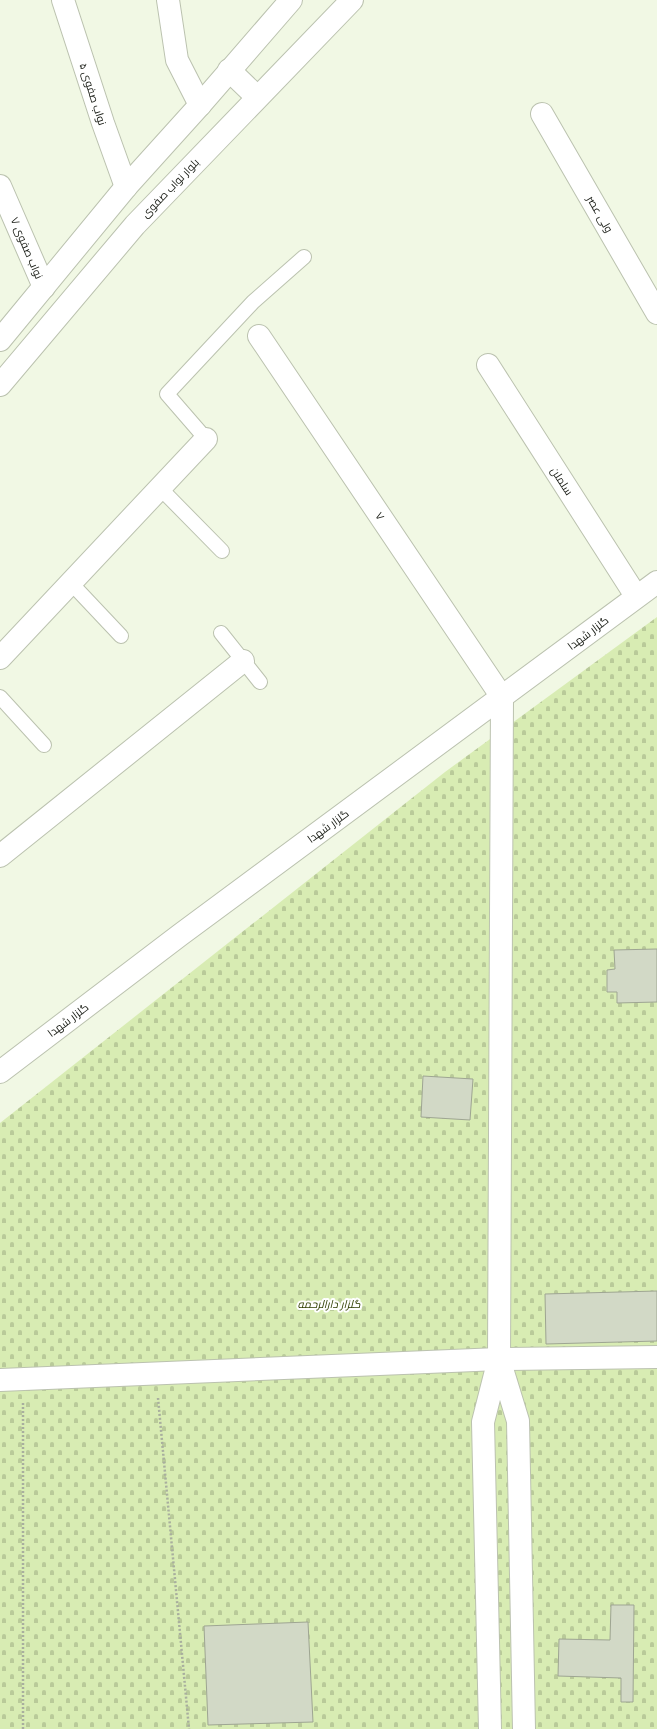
<svg xmlns="http://www.w3.org/2000/svg" width="657" height="1729" font-family="'Roboto Serif',Cairo,serif">
  <defs>
    <pattern id="cemetery-stones" width="16" height="16" patternUnits="userSpaceOnUse"><rect width="16" height="16" fill="#d8ecb3"/><path d="M2 7V4a2 2 0 0 1 4 0v3zM10 15v-3a2 2 0 0 1 4 0v3z" fill="#b9ca99"/></pattern>
  </defs>
  <rect width="100%" height="100%" fill="#f1f8e4"/>
  <path fill="url(#cemetery-stones)" d="M657 617V1729H0V1123L445 772Z"/>
  <g fill="#d2d9c6" stroke="#9ea592">
    <path d="M657 949V1002L617 1003V992H607V970L615 969 614 950Z"/>
    <path d="M423 1076 473 1079 470 1120 421 1117Z"/>
    <path d="M657 1291V1341L546 1344 545 1294Z"/>
    <path d="M611 1605H634L633 1702H621V1678L558 1676 559 1639 610 1640Z"/>
    <path d="M308 1622 313 1722 208 1725 204 1626Z"/>
  </g>
  <g fill="none" stroke-linecap="round" stroke-linejoin="round">
    <defs>
      <g id="lane">
        <path d="M206 439 167 394 253 302 304 257"/>
        <path d="M160 488 222 551"/>
        <path d="M71 583 121 636"/>
        <path d="M221 633 260 682"/>
        <path d="M0 697 44 745"/>
      </g>
      <g id="street">
        <path d="M63 0 103 123 126 187"/>
        <path d="M168 0 177 60 200 105"/>
        <path d="M542 114 657 313"/>
        <path d="M0 186 44 287"/>
        <path d="M259 336 502 697 499 1359 483 1422 490 1729"/>
        <path d="M488 365 636 596"/>
        <path d="M0 658 206 439"/>
        <path d="M0 856 243 661"/>
        <path d="M499 1359 518 1421 524 1729"/>
        <path d="M0 1380 499 1359 657 1357"/>
      </g>
      <g id="secondary">
        <path d="M229 70 257 97"/>
        <path d="M0 340 126 187 200 105 291 0"/>
        <path d="M0 385 135 225 352 0"/>
        <path d="M0 1072 180 935 657 582"/>
      </g>
    </defs>
    <use href="#lane" stroke="#bbc2af" stroke-width="16"/>
    <use href="#street" stroke="#bbc2af" stroke-width="24"/>
    <use href="#secondary" stroke="#bbc2af" stroke-width="24"/>
    <g stroke="#a8ae9e" stroke-width="2.5" stroke-dasharray="2 2" stroke-linecap="butt">
      <path d="M158 1398 189 1729"/>
      <path d="M23 1729V1403"/>
    </g>
    <use href="#lane" stroke="#fff" stroke-width="14"/>
    <use href="#street" stroke="#fff" stroke-width="22"/>
    <use href="#secondary" stroke="#fff" stroke-width="22"/>
  </g>
  <g text-anchor="middle" stroke-width="4" stroke-linejoin="round" paint-order="stroke">
    <g font-size="11" fill="#161912" stroke="#fff">
      <text transform="translate(93 94) rotate(72)" y="4">نواب صفوی ۵</text>
      <text transform="translate(170 188) rotate(-46)" y="4">بلوار نواب صفوی</text>
      <text transform="translate(600 214) rotate(60)" y="4">ولی عصر</text>
      <text transform="translate(27 248) rotate(67)" y="4">نواب صفوی ۷</text>
      <text transform="translate(562 481) rotate(57)" y="4">سلملن</text>
      <text transform="translate(380 516) rotate(56)" y="4">۷</text>
      <text transform="translate(588 633) rotate(-37)" y="4">گلزار شهدا</text>
      <text transform="translate(328 826) rotate(-36)" y="4">گلزار شهدا</text>
      <text transform="translate(68 1020) rotate(-37)" y="4">گلزار شهدا</text>
    </g>
    <g font-size="11" font-style="italic" fill="#2f3e00" stroke="#fff">
      <text x="329" y="1308">گلزار دارالرحمه</text>
    </g>
  </g>
</svg>
